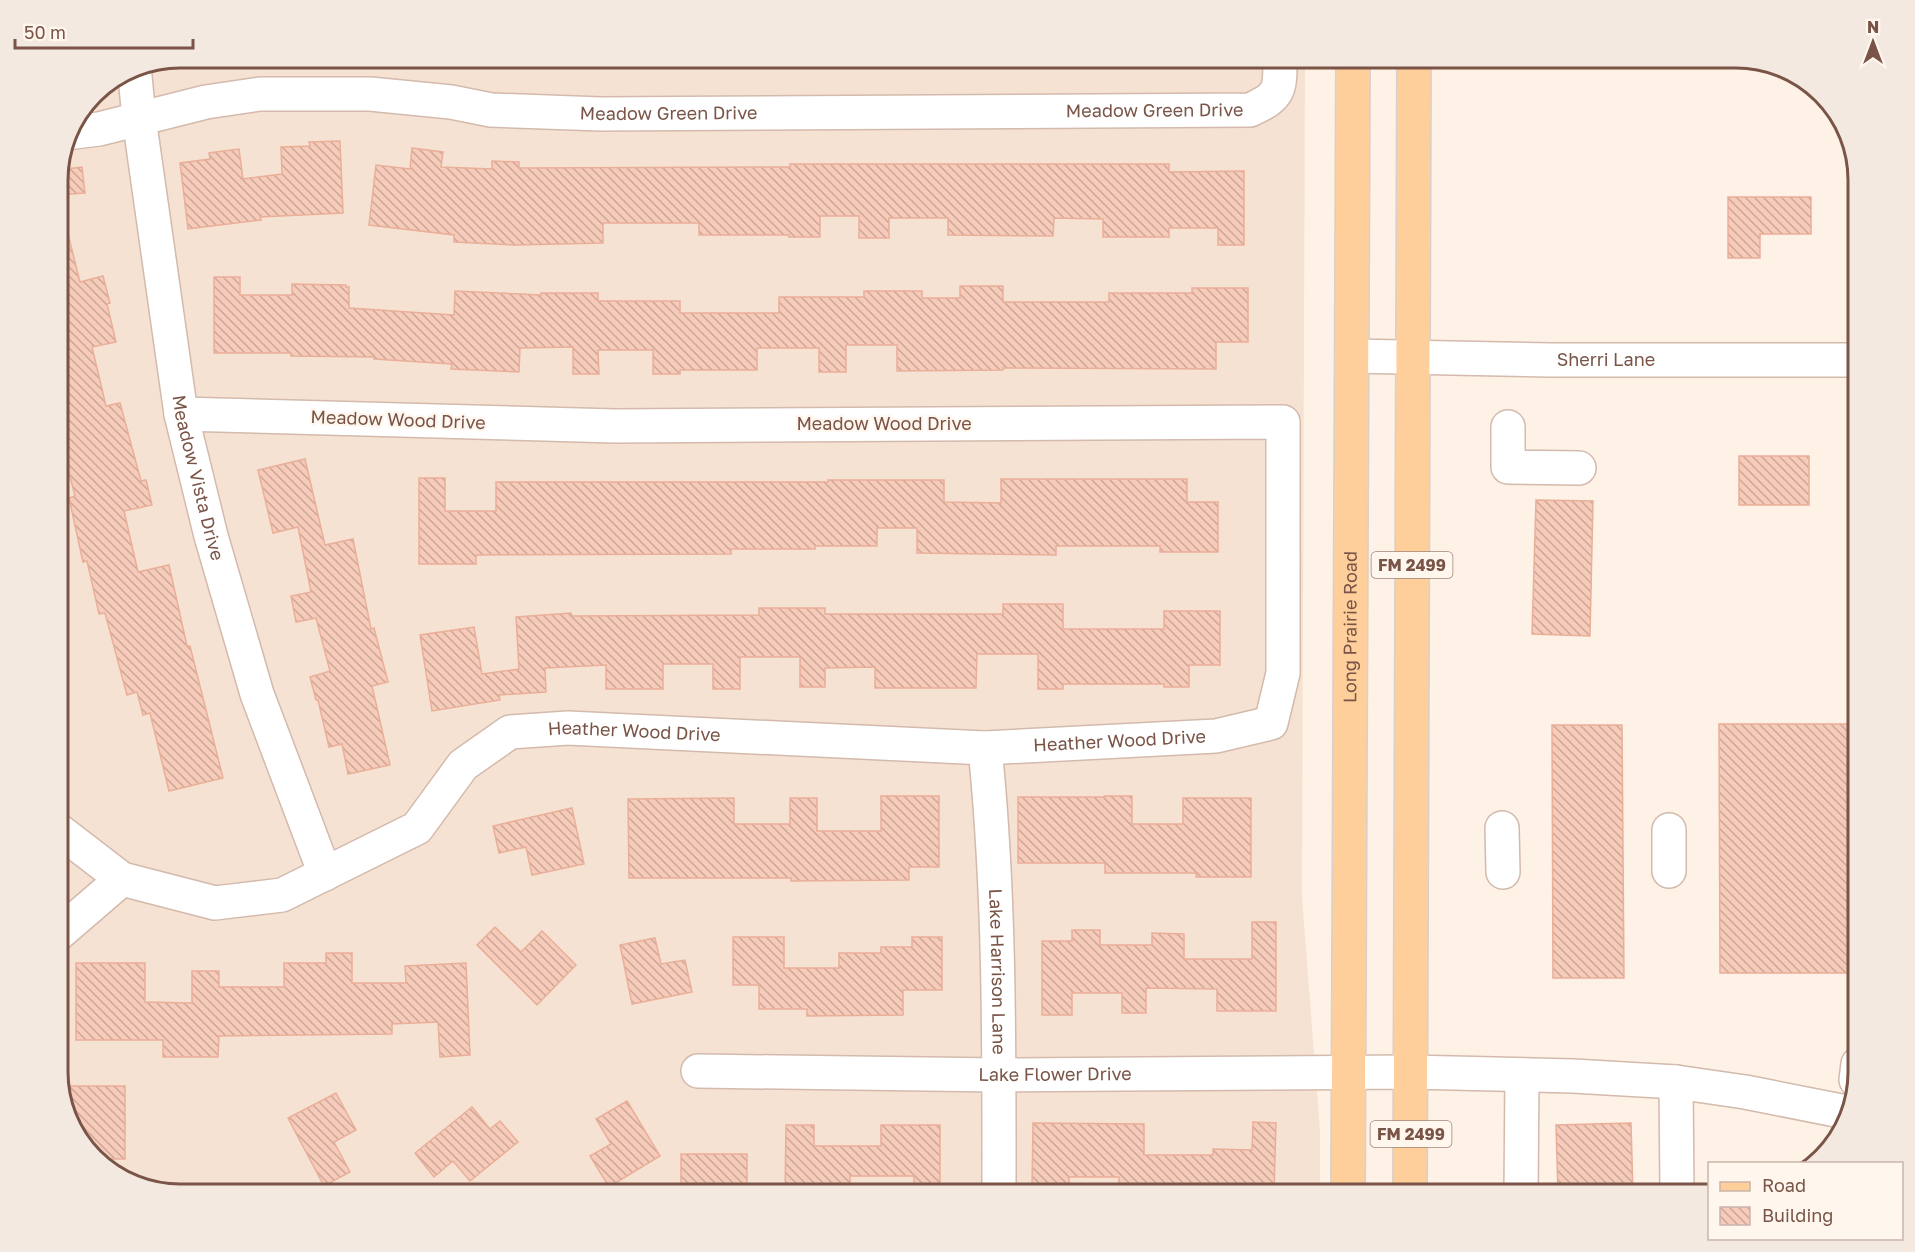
<svg xmlns="http://www.w3.org/2000/svg" width="1915" height="1252" font-family="'Golos Text',sans-serif">
  <defs>
    <pattern id="building-back-hatch" width="6" height="6" patternUnits="userSpaceOnUse" patternTransform="scale(1.5)"><rect width="6" height="6" fill="#f6cbba"/><path d="M-1 5l2 2M0 0l6 6M5-1l2 2" fill="none" stroke="#cca799"/></pattern>
  </defs>
  <rect width="100%" height="100%" fill="#fef1e5"/>
  <path fill="#f6e2d2" d="M179 57H1305L1302 897 1320 1131V1195H179L112 1175 74 1134 57 1080V172L66 132 93 93 133 66Z"/>
  <g fill="url(#building-back-hatch)" stroke="#eaaf99" stroke-width="1.5">
    <path d="M340 141 343 213 260 217 261 220 188 229 180 163 210 159 209 153 239 149 243 179 282 174 281 147 310 146 309 142Z"/>
    <path d="M412 148 443 152 441 167 492 169V161L519 162V168L790 167V164H1169V172L1244 171V245H1218V228H1169V237H1103V219L1054 218 1053 236 948 235V218H889V238H859V216H820V237H789V235H699V223H603V243L515 245 454 242V235L369 225 376 165 410 169Z"/>
    <path d="M82 167 85 193 57 195 58 170Z"/>
    <path d="M1728 197H1811V234H1760V258H1728Z"/>
    <path d="M64 218 80 282 103 276 110 303 107 304 116 342 92 347 106 406 120 403 141 481 146 480 152 505 124 511 138 572 169 565 187 646H190L223 778 169 791 150 713 143 715 137 692 127 695 105 613 99 614 87 561 83 562 69 498 75 496 57 427V219Z"/>
    <path d="M214 277H240V295H292V284L346 285V287H349V308L454 315 455 291 541 295V293H598V301H680V313H779V297H864V291H922V298H960V286H1003V302H1109V293H1192V288H1248V342H1216V369L1003 368V370L897 371V345H846V372H819V348H757V370H680V374H653V350H598L599 374H573V347L520 348 519 372 451 369 452 364 374 359V357L291 356V353H214Z"/>
    <rect x="1739" y="456" width="70" height="49"/>
    <path d="M305 459 325 545 353 539 371 629 374 628 388 682 372 686 390 765 348 774 342 744 329 747 318 700H316L310 677 330 671 316 618 296 622 291 596 311 592 298 527 273 533 258 470Z"/>
    <path d="M419 478H445V511H496V482H828V480H944V502L1001 503V479H1187V502H1218V552H1160V546H1056V555L917 553V528H877V546H815V549H731V554L476 555V564H419Z"/>
    <path d="M1536 500 1593 501 1590 636 1532 634Z"/>
    <path d="M1003 604H1063V629H1164V611H1220V665H1189V687H1164V684H1063V689H1038V654H977L976 688H875V667L825 668V687H800V657H740V689H713V664H663V689H606V665L545 668 546 692 499 695 500 700 432 711 420 635 474 627 482 674 519 669 516 617 571 613 572 616 759 615V608H825V614H1003Z"/>
    <path d="M1719 724H1858V973H1720Z"/>
    <path d="M1552 725H1622L1624 978H1553Z"/>
    <path d="M881 796H939V867H909V880L791 881V878H629L628 799 734 798V824H790V798H817V831H881Z"/>
    <path d="M1105 796H1132V824H1183V798H1251V877H1196V873H1105V863H1018V797H1105Z"/>
    <path d="M572 808 584 864 532 875 526 847 499 853 493 826Z"/>
    <path d="M1252 922H1276V1011H1217V989L1146 988V1013H1122V993H1072V1015H1042V941H1072V930H1100V945H1152V933L1184 934V959H1252Z"/>
    <path d="M495 927 521 952 542 931 576 965 537 1005 477 945Z"/>
    <path d="M733 937H784V968H839V953H881V947H912V937H942V990H903V1015L807 1016V1009H759V985H733Z"/>
    <path d="M655 938 661 964 685 960 692 992 632 1004 620 945Z"/>
    <path d="M326 953H352V983H406L405 966 466 963 470 1055 440 1057 438 1022 392 1024V1034L219 1036 218 1057H163V1040H76V963H145V1002L192 1003V971H219V987H284V963H326Z"/>
    <path d="M59 1086H125V1159H97L74 1134Z"/>
    <path d="M336 1093 356 1130 334 1142 350 1172 324 1186 288 1118Z"/>
    <path d="M627 1101 660 1156 609 1187 590 1156 611 1144 596 1119Z"/>
    <path d="M472 1107 490 1129 500 1121 518 1142 470 1181 453 1161 434 1177 415 1153Z"/>
    <path d="M1253 1122 1276 1123 1274 1192 1244 1191V1195H1119V1177H1069V1195H1041L1042 1189H1032L1033 1123 1144 1124V1155H1213V1149L1252 1150Z"/>
    <path d="M1631 1123 1633 1195H1558L1556 1125Z"/>
    <path d="M786 1125H814V1146H881V1125H940V1195H914V1176H850V1195H785Z"/>
    <rect x="681" y="1154" width="66" height="41"/>
  </g>
  <g fill="none" stroke-linecap="round" stroke-linejoin="round">
    <defs>
      <g id="minor">
        <path id="s1" d="M134 66 139 118 181 414 211 536 257 694 325 874"/>
        <path id="s2" d="M66 133 99 129 206 102 260 94H370L451 102 491 110 601 114 1250 110C1281 96 1280 90 1280 57"/>
        <path id="s3" d="M1352 356 1551 360H1858"/>
        <path d="M1508 427V467L1579 468"/>
        <path id="s4" d="M985 748C1000 896 999 1046 999 1195"/>
        <path d="M1502 828 1503 872"/>
        <path id="s5" d="M57 829 122 879 215 903 282 895 417 828 463 765 510 732 568 728 985 748 1216 736 1271 723 1283 673V422L615 426 181 414"/>
        <path d="M1669 830V871"/>
        <path d="M57 935 122 879"/>
        <path id="s6" d="M698 1071 999 1075 1411 1072 1573 1076 1676 1082 1745 1092 1846 1112"/>
        <path d="M1856 1080 1858 1064"/>
        <path d="M1676 1082 1677 1195"/>
        <path d="M1521 1195 1522 1075"/>
      </g>
      <g id="major">
        <path id="s7" d="M1348 1195 1353 57"/>
        <path d="M1410 1195 1414 57"/>
      </g>
    </defs>
    <use href="#minor" stroke="#d3baac" stroke-width="36"/>
    <use href="#major" stroke="#d9cfcb" stroke-width="36"/>
    <use href="#minor" stroke="#fff" stroke-width="33"/>
    <use href="#major" stroke="#ffcf9b" stroke-width="33"/>
  </g>
  <g text-anchor="middle" stroke-width="4.5" stroke-linejoin="round" paint-order="stroke">
    <g fill="#fff6ed" stroke="#a18579" stroke-width="1.5">
      <rect x="1371.5" y="552" width="81" height="26" rx="4.5"/>
      <rect x="1370.5" y="1121" width="81" height="26" rx="4.5"/>
    </g>
    <g font-size="16" font-weight="bold" fill="#795447">
      <text x="1412" y="571">FM 2499</text>
      <text x="1411" y="1140">FM 2499</text>
    </g>
    <g font-size="18" fill="#795447" stroke="#fff6ed">
      <text dy="6" stroke="none"><textPath href="#s2" startOffset="1094">Meadow Green Drive</textPath></text>
      <text dy="6" stroke="none"><textPath href="#s2" startOffset="608">Meadow Green Drive</textPath></text>
      <text dy="6" stroke="none"><textPath href="#s3" startOffset="254">Sherri Lane</textPath></text>
      <text transform="translate(398 420) rotate(2)" y="6">Meadow Wood Drive</text>
      <text x="884" y="430">Meadow Wood Drive</text>
      <text dy="6" stroke="none"><textPath href="#s1" startOffset="417">Meadow Vista Drive</textPath></text>
      <text dy="6" stroke="none"><textPath href="#s7" startOffset="568">Long Prairie Road</textPath></text>
      <text dy="6" stroke="none"><textPath href="#s5" startOffset="656">Heather Wood Drive</textPath></text>
      <text dy="6" stroke="none"><textPath href="#s5" startOffset="1142">Heather Wood Drive</textPath></text>
      <text dy="6" stroke="none"><textPath href="#s4" startOffset="224">Lake Harrison Lane</textPath></text>
      <text dy="6" stroke="none"><textPath href="#s6" startOffset="357">Lake Flower Drive</textPath></text>
    </g>
  </g>
  <path d="M0 0H1915V1252H0ZM180 68H1736A112 112 0 0 1 1848 180V1072A112 112 0 0 1 1736 1184H180A112 112 0 0 1 68 1072V180A112 112 0 0 1 180 68Z" fill="#f4e9e0" fill-rule="evenodd"/>
  <path fill="none" stroke="#795447" stroke-width="3" d="M180 68H1736A112 112 0 0 1 1848 180V1072A112 112 0 0 1 1736 1184H180A112 112 0 0 1 68 1072V180A112 112 0 0 1 180 68Z"/>
  <rect x="1708" y="1162" width="195" height="78" fill="#fff6ed" stroke="#c9b5ab" stroke-width="1.5"/>
  <rect x="1720" y="1182" width="30" height="9" fill="#ffcf9b" stroke="#c9b5ab" stroke-width="1.5"/>
  <text x="1762" y="1192" font-size="18" fill="#795447">Road</text>
  <rect x="1720" y="1207" width="30" height="18" fill="url(#building-back-hatch)" stroke="#c9b5ab" stroke-width="1.5"/>
  <text x="1762" y="1222" font-size="18" fill="#795447">Building</text>
  <g transform="translate(1873 42)" stroke="#fff6ed" stroke-width="4.5" paint-order="stroke">
  <path d="M0-4.5L10 22L0 15L-10 22Z" fill="#795447"/>
  <text y="-9" font-size="16" font-weight="bold" text-anchor="middle" fill="#795447">N</text>
  </g>
  <path d="M15 39v9h178v-9" fill="none" stroke="#795447" stroke-width="3"/>
  <text x="24" y="39" font-size="18" fill="#795447" stroke="#fff6ed" stroke-width="4.5" paint-order="stroke">50 m</text>
</svg>
